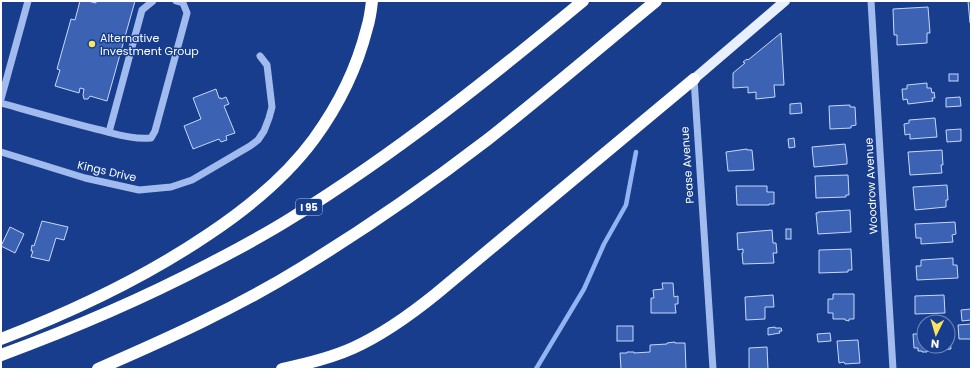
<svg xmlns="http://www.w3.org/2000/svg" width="972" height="370" font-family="Poppins,sans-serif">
  <rect width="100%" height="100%" fill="#173d8c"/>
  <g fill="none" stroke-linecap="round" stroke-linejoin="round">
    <path stroke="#93b4f2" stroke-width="4.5" d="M536 369 584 289 604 244 626 205 636 152"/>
  </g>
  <g fill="#3b62b3" stroke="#c7d8fb">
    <path d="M80 1H88L96 3V1H135L107 101 90 96 88 99H84L83 95 84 89 80 88 79 93 55 86 60 70 57 69 71 19 75 20Z"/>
    <path d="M968 1H971V23H970Z"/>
    <path d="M928 7 930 33H927V43L897 45V35H894L893 9Z"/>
    <path d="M781 33 784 85H774L775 97 756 99V92L748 93V87L733 88V73L745 63 743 62 747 59 748 60Z"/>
    <rect x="949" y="74" width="9" height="7"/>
    <path d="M927 83V88H931L932 93 934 92 935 98H932L933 101 908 104 907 99 903 100 902 89H907V85Z"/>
    <path d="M216 89 219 98H221V99L226 97 229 104 224 106 235 133 226 136 227 140 221 142 219 139 193 149 184 126 201 119 193 98Z"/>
    <path d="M960 97 961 106 946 107V98Z"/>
    <path d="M801 103 802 113 790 114V104Z"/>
    <path d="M850 105V107H855L856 125 851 126V128L830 129 829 106Z"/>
    <path d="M935 118 937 137 910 139V134L905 135 904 124 909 123V120Z"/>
    <path d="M961 129V141L947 142 946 130Z"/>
    <path d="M794 138 795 147 789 148 788 139Z"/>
    <path d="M845 144 847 159V164L814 167 812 147Z"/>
    <path d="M747 149V150H752L754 170 728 171 726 152Z"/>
    <path d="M942 150 943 165H941L942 173 910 175 908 152Z"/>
    <path d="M848 175 849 195H846V197L816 198 815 176Z"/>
    <path d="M947 185 948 200H946V207L915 210 913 187Z"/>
    <path d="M736 186H767V192H774V204H769V205H737Z"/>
    <path d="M850 210 851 232 818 234 816 213H818V212Z"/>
    <path d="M42 221 68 227 64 240 56 238 49 261 31 257 33 251H31L32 245 34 246Z"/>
    <path d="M955 222 956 234 952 235 953 242 921 244V238H916L915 224Z"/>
    <path d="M10 227 24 234 15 253 1 246Z"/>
    <rect x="786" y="229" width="5" height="10"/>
    <path d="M772 230 773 243H776L777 253H773L774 263 743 264 742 253H743V249L738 250 737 233Z"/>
    <path d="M851 249 852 270H848V272L819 273V250Z"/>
    <path d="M953 258V265H957L958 278 917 280 916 266H921V260Z"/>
    <path d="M662 283H673L674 297 678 296V304H675L676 313H651V298H654L653 290 663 289Z"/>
    <path d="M833 294H854V319H849V321L845 320V319H833V313H828V299H833Z"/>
    <path d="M773 295 774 307H765V319L746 320 745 297Z"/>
    <path d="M944 295 945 313 915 314V296Z"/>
    <path d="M971 309V320L962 321 961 310Z"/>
    <path d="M971 324V339H959L958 325Z"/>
    <rect x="617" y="326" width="16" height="15"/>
    <path d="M775 327V328H781L782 331H779L780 333 768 335V328Z"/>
    <path d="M948 332H949L951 349 927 351V352H922V351H918V348H914L913 334H924V346H948Z"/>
    <path d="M830 333 831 341 818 342 817 334Z"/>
    <path d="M858 340 860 363 845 364 844 362 839 363 837 341Z"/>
    <path d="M675 342V343H685L686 369H621L620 353H627V352H634V353L650 352V345L667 344V343Z"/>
    <path d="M767 347 768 369H749V348Z"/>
  </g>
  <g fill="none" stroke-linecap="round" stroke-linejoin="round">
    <g stroke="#a1bbef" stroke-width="7">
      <path d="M871 1 893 369"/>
      <path d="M694 79 713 369"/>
      <path d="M1 99 28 1"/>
      <path d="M1 103C33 112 64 121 96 129 113 133 133 140 151 138L155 131 187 13 183 3 176 1"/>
      <path d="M109 132 142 10 153 1"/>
      <path d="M1 152 85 178 139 190 171 187 192 180 250 146 258 140 264 131 269 118 272 107 267 65 260 56"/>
    </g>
    <path stroke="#e8efff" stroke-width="10" d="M694 79 785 1"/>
    <g stroke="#fff" stroke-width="12">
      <path d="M1 339C74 311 144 278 209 234 248 208 286 177 314 139 338 106 357 68 367 28 370 19 371 10 372 1"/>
      <path d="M1 355C72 329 142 299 209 264 238 249 266 234 293 217 396 153 490 78 583 1"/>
      <path d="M98 369C167 339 236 308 301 268 365 229 427 186 487 140 544 95 600 47 656 1"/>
      <path d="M282 369C306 364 331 358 353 348 384 334 410 315 436 294L694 79"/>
    </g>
  </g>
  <circle fill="#ffe35e" stroke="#173d8c" stroke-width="1.5" cx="92" cy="44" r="4"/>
  <g text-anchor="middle" stroke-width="3" stroke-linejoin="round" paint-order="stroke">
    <rect fill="#173d8c" stroke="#b9c5dc" stroke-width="1" x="296" y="199" width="26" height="16" rx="3"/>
    <g font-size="10" font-weight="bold" fill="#fff">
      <text x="309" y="211">I 95</text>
    </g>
    <g font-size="11" fill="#fff" stroke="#173d8c" text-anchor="start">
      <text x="100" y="42">Alternative<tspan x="100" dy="13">Investment Group</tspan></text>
    </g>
    <g font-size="11" fill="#fff" stroke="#173d8c">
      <text transform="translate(687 165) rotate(-94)" y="4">Pease Avenue</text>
      <text transform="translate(107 171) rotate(13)" y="4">Kings Drive</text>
      <text transform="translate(871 186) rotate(-93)" y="4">Woodrow Avenue</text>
    </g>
  </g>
  <rect width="972" height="370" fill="none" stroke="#ffffff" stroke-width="4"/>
  <g transform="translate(936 334) rotate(185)"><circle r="19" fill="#173d8c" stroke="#748bba"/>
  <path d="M0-3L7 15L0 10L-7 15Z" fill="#ffe35e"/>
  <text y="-6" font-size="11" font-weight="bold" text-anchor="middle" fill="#ffffff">N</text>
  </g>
</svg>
